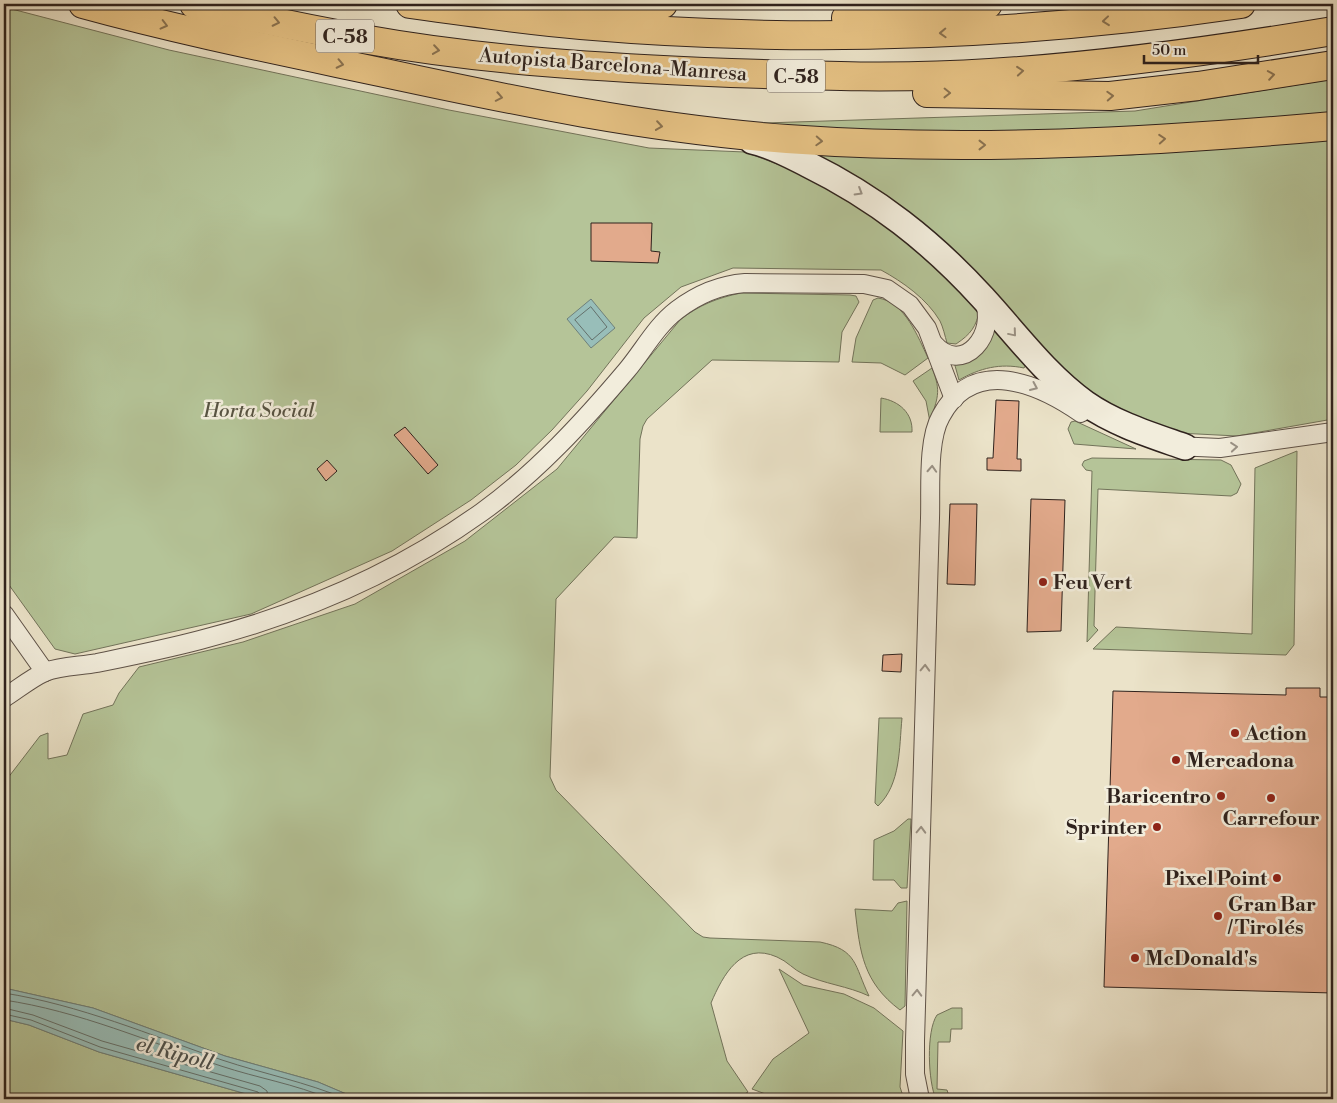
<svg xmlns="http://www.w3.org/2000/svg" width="1337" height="1103" font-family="'Libre Bodoni',serif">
  <rect width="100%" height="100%" fill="#ebe3c9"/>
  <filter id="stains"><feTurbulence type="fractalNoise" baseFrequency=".004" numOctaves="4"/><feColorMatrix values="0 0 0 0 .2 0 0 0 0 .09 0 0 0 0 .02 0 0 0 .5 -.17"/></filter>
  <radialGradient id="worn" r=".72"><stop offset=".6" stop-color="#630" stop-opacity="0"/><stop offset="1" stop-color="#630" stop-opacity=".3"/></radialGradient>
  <g fill="#b5c498" stroke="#72735a">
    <path d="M4 7 169 50 449 110 649 148 745 152 820 180 886 220 980 309C976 327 971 334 956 344L947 343C945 336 943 327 940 321 927 299 903 282 881 270L733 268 681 287 644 318 587 391 552 430 516 465 471 500 392 551 251 614 75 654 55 649 4 578Z"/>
    <path d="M1333 79V117L1008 134 854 132 764 123 1135 111Z"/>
    <path d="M1333 137V419L1237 436 1178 433 1134 420 1090 395 1056 363 968 268 910 213 870 187 810 153 1131 155Z"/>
    <path d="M741 293 850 295 856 296 859 302 842 332 839 362 712 360 647 419 643 426 640 439 637 538 614 537 556 599 550 777 556 790 695 932 703 937 710 938 820 942C858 950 854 965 869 996 848 986 824 984 803 974 794 970 787 961 777 957 741 941 723 975 711 1003L727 1061 748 1092 736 1099H358L318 1082 225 1056 93 1008 4 988V783L40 736 48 733V759L67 755 83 714 113 705 119 693 139 667 243 642 355 604 465 541 557 469 680 320C699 305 717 298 741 293Z"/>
    <path d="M878 298C905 302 918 337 928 358L905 375 881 363 852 362 856 338 873 300Z"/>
    <path d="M995 328 1026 365 1024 368C1000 363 980 368 959 380L954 362Z"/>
    <path d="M932 368C942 393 937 398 930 422L926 401 913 381Z"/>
    <path d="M881 398C899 401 913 413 912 432H880Z"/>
    <path d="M1075 421 1136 449 1074 444 1068 429 1071 422Z"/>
    <path d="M1297 451 1294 645 1286 655 1093 649 1116 627 1252 634 1255 468Z"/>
    <path d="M1092 458 1221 460 1231 465 1241 484 1237 493 1231 496 1098 489 1094 626 1098 630 1087 642 1092 471 1086 470 1082 465 1084 461Z"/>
    <path d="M879 718H902C899 748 901 784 878 806L875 803Z"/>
    <path d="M908 819H911L907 888H901L894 880H873L874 840 894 831Z"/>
    <path d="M907 901 905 1006 900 1010C863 982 860 953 855 909L892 911 898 903Z"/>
    <path d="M779 969 803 985 844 994 874 1008 903 1031 900 1087 904 1099H779L752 1089 773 1059 809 1033Z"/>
    <path d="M952 1008H962V1029H951L950 1042H938L937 1089 947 1090 950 1099H936C928 1082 926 1031 937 1015Z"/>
    <path d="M4 1019 29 1025 99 1052 264 1099H4Z"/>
  </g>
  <g fill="#98beb9" stroke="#6e807b">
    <path d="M591 299 615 328 591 348 567 319Z"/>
    <path d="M4 988 93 1008 225 1056 318 1082 358 1099H264L99 1052 29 1025 4 1019Z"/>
  </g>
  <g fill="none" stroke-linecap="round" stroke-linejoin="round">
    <g stroke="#64706b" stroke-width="1">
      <path d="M591 307 607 327 592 340 575 320Z"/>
      <path d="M4 993C80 1005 150 1035 222 1060 264 1074 306 1082 346 1099"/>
      <path d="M4 1000C79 1011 149 1042 221 1066 257 1078 295 1084 330 1099"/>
      <path d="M4 1008 33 1015 102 1041 260 1086 267 1091 268 1099"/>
      <path d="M4 1014 31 1020 100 1047 258 1092 262 1099"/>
    </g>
  </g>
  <g fill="#e2aa8c" stroke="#2f221d">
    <path d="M591 223H652L651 251 660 252 658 263 591 261Z"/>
    <path d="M996 400 1019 401 1017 459H1021V471L987 470V458H993Z"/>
    <path d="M405 427 438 465 428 474 394 435Z"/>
    <path d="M327 460 337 471 326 481 317 469Z"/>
    <path d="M1031 499 1065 500 1061 631 1027 632Z"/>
    <path d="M950 504H977L975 585 947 584Z"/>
    <path d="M902 654 901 672 882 671 883 655Z"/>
    <path d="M1286 688H1320V697H1333V993L1104 987 1113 691 1286 695Z"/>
  </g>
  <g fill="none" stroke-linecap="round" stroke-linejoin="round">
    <defs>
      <g id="street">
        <path d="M934 344C963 377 999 333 983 299"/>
        <path d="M1175 446 1220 448 1333 432"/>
        <path d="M4 614 45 672"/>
        <path d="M4 698C17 690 31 678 45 672 60 666 80 666 97 663 131 656 166 649 200 640 301 614 397 573 482 512 536 473 584 421 627 370 643 351 656 326 677 310 698 294 719 285 745 283L864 284 887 289 910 305 927 328 954 399"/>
        <path d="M920 1099 915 1074V1041L930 518C931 490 927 440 941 416 974 355 1039 384 1081 413"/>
      </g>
      <path id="secondary" d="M752 141C771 145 789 155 807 164 876 198 931 241 983 298 1016 334 1045 374 1085 403 1115 424 1151 435 1185 447"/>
      <path id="primary" d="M83 4C181 31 281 51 380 72 515 101 650 129 787 139 969 152 1152 142 1333 126"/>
      <g id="highway">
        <path d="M194 4C250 17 307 29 363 39 485 61 608 68 731 73 817 76 903 79 990 73 1105 66 1219 50 1333 31"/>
        <path d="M410 4C467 12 524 20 581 25 800 44 1023 36 1241 4"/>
        <path d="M575 9 663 4"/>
        <path d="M846 18 914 13 988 4"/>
        <path d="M927 93 1110 96 1198 86 1333 65"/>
      </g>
    </defs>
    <use href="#street" stroke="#5e5248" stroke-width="20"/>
    <use href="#secondary" stroke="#2f221d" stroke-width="28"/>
    <use href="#primary" stroke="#2f221d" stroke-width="30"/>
    <use href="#highway" stroke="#2f221d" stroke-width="30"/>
    <use href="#street" stroke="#f2eddc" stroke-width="18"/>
    <use href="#secondary" stroke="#f2eddc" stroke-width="25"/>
    <use href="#primary" stroke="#e6c284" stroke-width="28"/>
    <use href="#highway" stroke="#e6c284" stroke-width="28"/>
  </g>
  <defs><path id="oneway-chevron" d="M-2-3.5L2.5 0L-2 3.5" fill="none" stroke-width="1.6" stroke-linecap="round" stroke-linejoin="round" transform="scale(1.25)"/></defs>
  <g stroke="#8a7250">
    <use href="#oneway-chevron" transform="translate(1106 21) rotate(174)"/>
    <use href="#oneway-chevron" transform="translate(276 22) rotate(12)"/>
    <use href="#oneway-chevron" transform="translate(164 25) rotate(14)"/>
    <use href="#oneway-chevron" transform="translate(943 33) rotate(178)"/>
    <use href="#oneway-chevron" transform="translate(436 50) rotate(8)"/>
    <use href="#oneway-chevron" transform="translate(340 64) rotate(12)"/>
    <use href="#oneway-chevron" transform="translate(1020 71) rotate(-5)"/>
    <use href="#oneway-chevron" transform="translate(1271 75) rotate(-9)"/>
    <use href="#oneway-chevron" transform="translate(947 93) rotate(1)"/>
    <use href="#oneway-chevron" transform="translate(1110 96) rotate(-3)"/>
    <use href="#oneway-chevron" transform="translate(499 97) rotate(11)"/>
    <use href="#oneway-chevron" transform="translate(659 126) rotate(8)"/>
    <use href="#oneway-chevron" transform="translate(1162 139) rotate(-4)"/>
    <use href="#oneway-chevron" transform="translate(819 141) rotate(3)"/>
    <use href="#oneway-chevron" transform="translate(982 145)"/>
  </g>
  <g stroke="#9a9286">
    <use href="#oneway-chevron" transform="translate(859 192) rotate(31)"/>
    <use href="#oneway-chevron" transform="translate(1013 333) rotate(50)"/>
    <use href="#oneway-chevron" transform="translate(1034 387) rotate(24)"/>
    <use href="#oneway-chevron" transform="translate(1234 447) rotate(-5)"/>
    <use href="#oneway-chevron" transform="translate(932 469) rotate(-87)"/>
    <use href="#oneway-chevron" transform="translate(925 668) rotate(-88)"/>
    <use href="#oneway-chevron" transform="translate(921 830) rotate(-88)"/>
    <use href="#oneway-chevron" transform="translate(917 993) rotate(-88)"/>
  </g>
  <g fill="#8f2418" stroke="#f2eddc" stroke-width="2">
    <circle cx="1043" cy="582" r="5"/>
    <circle cx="1235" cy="733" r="5"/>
    <circle cx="1176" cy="760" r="5"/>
    <circle cx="1221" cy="796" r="5"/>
    <circle cx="1271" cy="798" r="5"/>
    <circle cx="1157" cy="827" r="5"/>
    <circle cx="1277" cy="878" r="5"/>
    <circle cx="1218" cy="916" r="5"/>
    <circle cx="1135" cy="958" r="5"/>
  </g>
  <g text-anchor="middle" stroke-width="5" stroke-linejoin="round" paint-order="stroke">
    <g fill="#f2eddc" stroke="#6a5f56" stroke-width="1">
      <rect x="316" y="19.5" width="58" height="33" rx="4"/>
      <rect x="767" y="59.5" width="58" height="33" rx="4"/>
    </g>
    <g font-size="19" font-weight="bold" fill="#2f221d">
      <text x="345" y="43">C-58</text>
      <text x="796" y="83">C-58</text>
    </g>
    <g font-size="20" fill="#2f221d" stroke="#f2eddc">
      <text transform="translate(613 64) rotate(4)" y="7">Autopista Barcelona-Manresa</text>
    </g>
    <g font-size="20" font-style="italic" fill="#575342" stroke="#f2eddc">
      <text x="259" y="417">Horta Social</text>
    </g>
    <g font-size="20" font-weight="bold" fill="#2f221d" stroke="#f2eddc" text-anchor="start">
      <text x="1053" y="589">Feu Vert</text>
      <text x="1245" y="740">Action</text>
      <text x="1186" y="767">Mercadona</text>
      <text x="1211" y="803" text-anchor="end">Baricentro</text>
      <text x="1271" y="825" text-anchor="middle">Carrefour</text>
      <text x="1147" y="834" text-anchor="end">Sprinter</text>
      <text x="1267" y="885" text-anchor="end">Pixel Point</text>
      <text x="1228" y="911">Gran Bar<tspan x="1228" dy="23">/ Tirolés</tspan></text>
      <text x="1145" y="965">McDonald's</text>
    </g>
    <g font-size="21" font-style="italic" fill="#4e514c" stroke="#f2eddc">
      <text transform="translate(175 1053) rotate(15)" y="7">el Ripoll</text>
    </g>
  </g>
  <rect width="1337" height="1103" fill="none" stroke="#ebe3c9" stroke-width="20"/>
  <rect x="5" y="5" width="1327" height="1093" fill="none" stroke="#2f221d" stroke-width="2.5"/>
  <rect x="10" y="10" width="1317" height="1083" fill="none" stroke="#2f221d"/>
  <path d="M1144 55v8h114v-8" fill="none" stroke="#2f221d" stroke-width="2.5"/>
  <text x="1152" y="55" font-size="15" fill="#2f221d" stroke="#f2eddc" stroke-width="4" paint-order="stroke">50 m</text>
  <rect width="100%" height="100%" filter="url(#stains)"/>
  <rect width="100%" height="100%" fill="url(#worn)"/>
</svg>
